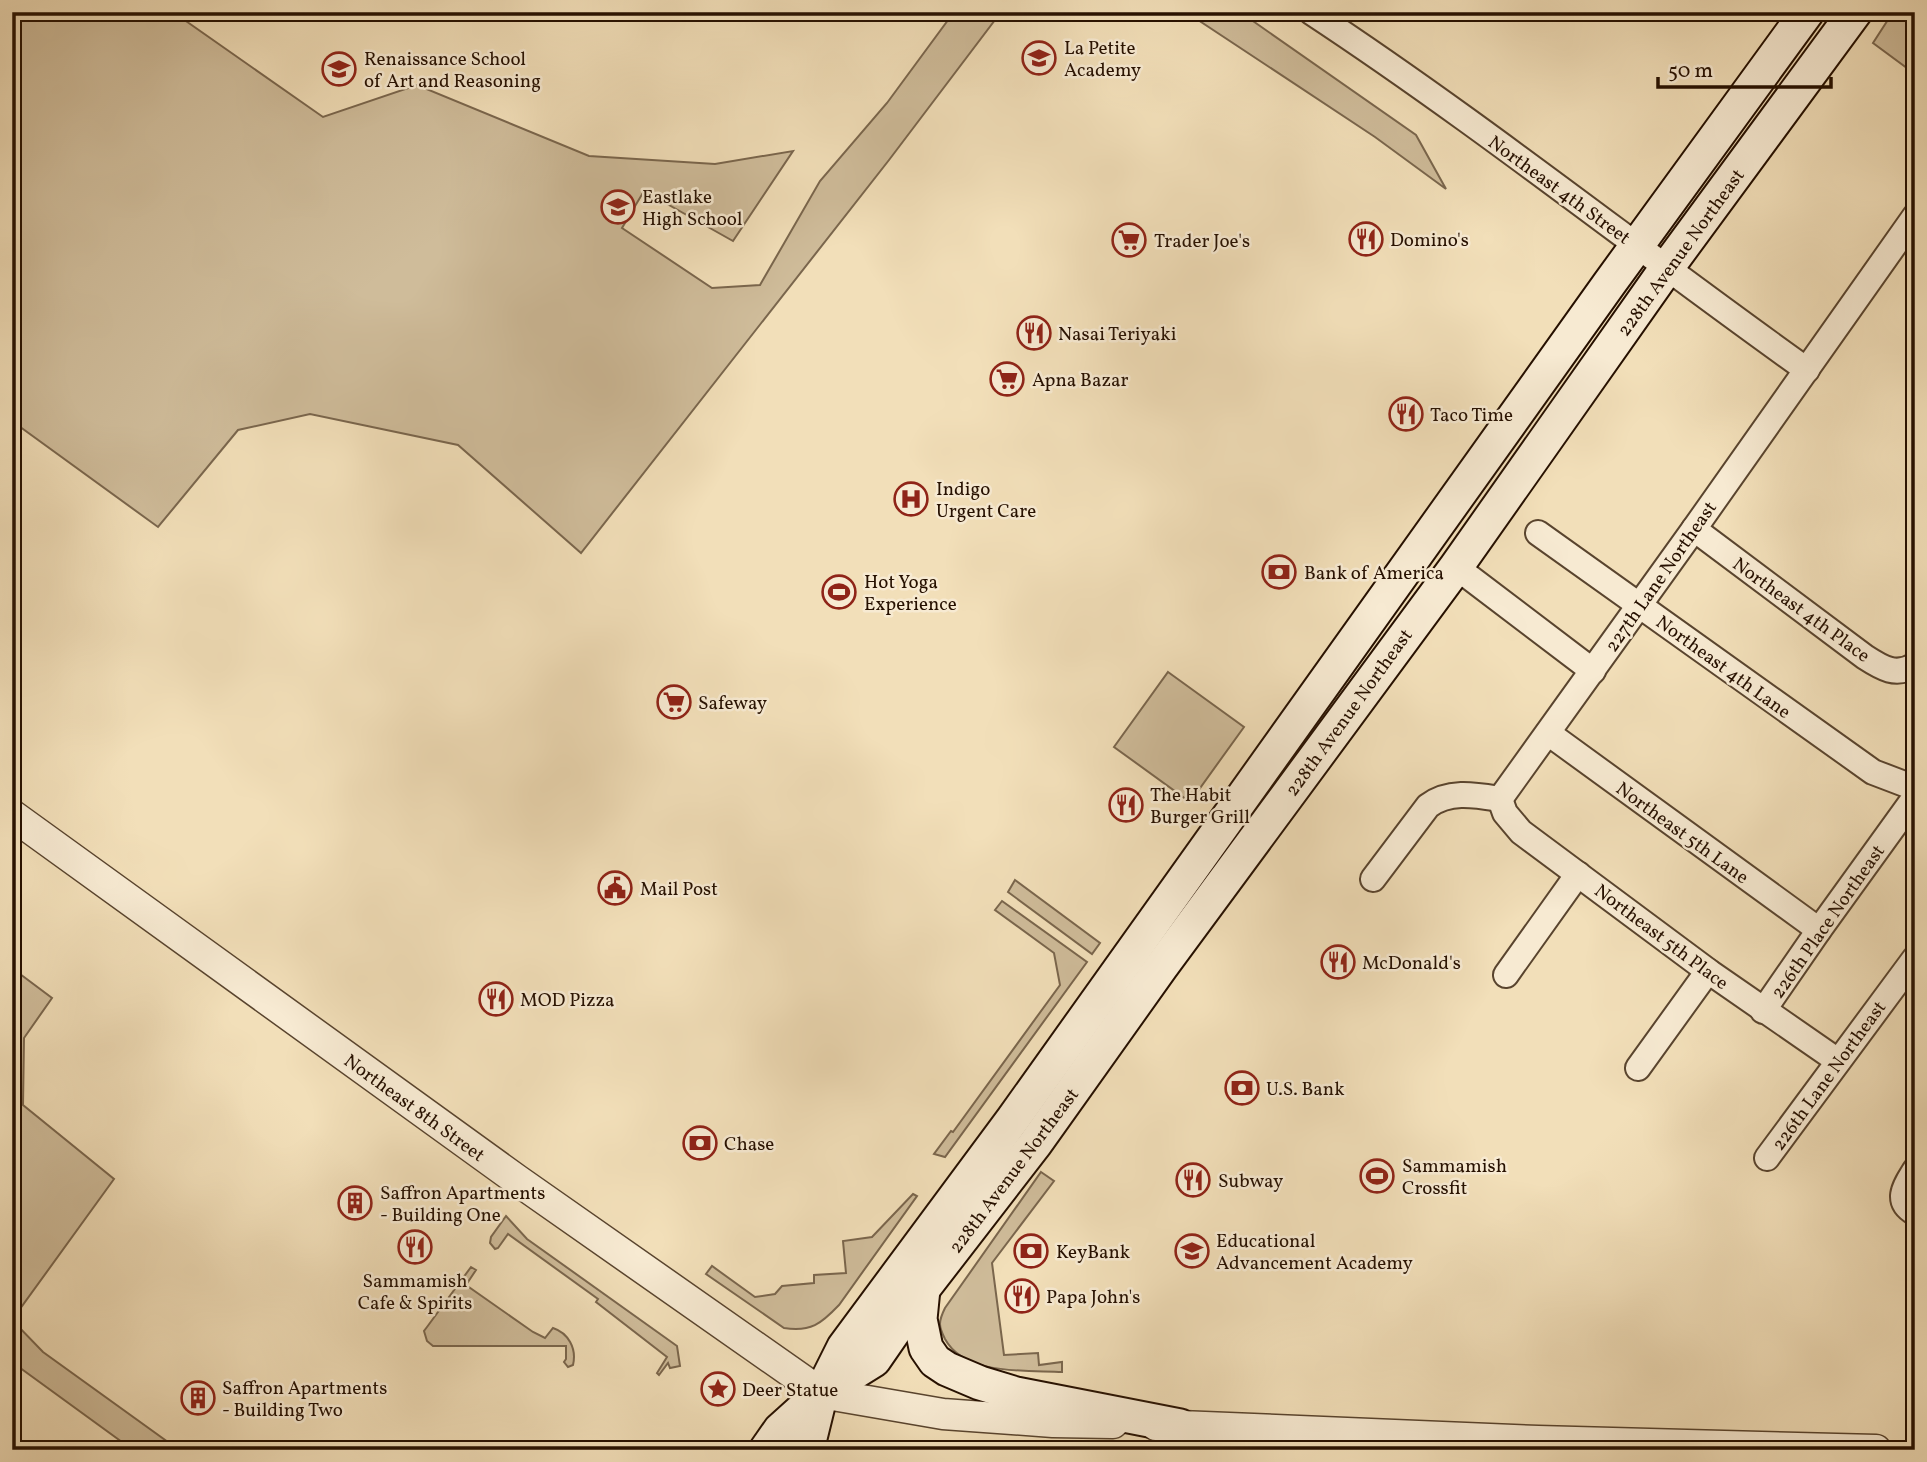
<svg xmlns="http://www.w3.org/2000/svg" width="1927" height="1462" font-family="Vollkorn,serif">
  <rect width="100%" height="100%" fill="#f2dfb9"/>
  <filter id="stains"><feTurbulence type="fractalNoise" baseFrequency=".00286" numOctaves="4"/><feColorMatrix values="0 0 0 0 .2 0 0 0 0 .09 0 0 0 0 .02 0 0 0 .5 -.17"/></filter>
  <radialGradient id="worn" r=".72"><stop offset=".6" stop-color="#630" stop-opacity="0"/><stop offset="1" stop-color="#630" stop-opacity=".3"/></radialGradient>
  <g fill="#cfbc9a" stroke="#7a664d" stroke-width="2">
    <path d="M12 12H173L323 117 417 85 589 156 715 164 793 151 733 241 644 191 622 228 712 288 760 285 820 181 887 103 954 12H1001L889 160 581 553 458 445 310 414 238 430 158 527 12 421Z"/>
    <path d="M1186 12H1240L1416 135 1446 189 1375 137Z"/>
    <path d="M1893 12H1915V74L1873 43Z"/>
    <path d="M1168 672 1244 727 1190 802 1114 747Z"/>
    <path d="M1015 880 1100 943 1092 954 1008 892Z"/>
    <path d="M1002 901 1087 962 945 1157 934 1154 951 1131 953 1132 1060 985 1054 953 995 910Z"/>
    <path d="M12 968 52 998 24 1038 23 1105 114 1179 12 1320 43 1352 179 1450H133L12 1362Z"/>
    <path d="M1041 1172 1054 1181 992 1263 1004 1355 1038 1353 1039 1365 1062 1362V1372C1027 1370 965 1376 945 1339 943 1335 940 1329 940 1324 940 1319 943 1312 945 1308Z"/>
    <path d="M913 1194 917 1196 839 1305C821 1324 811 1332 784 1328L706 1274 712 1266 755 1297 775 1294 782 1286 814 1283V1275L846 1273 843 1241 872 1237Z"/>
    <path d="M506 1216 527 1239 677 1346 680 1366 670 1368 668 1363 659 1375 657 1373 667 1357 596 1302 598 1299 508 1234 498 1248 495 1249 490 1243 491 1237Z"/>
    <path d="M471 1267 476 1270 466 1285 533 1332 545 1338 553 1328C568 1333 577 1348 573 1365L568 1367 564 1362 566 1359V1346H433L427 1341 424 1331 427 1327Z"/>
  </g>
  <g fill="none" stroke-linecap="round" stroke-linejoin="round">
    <defs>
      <g id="minor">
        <path d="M1311 12C1481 124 1641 252 1807 370"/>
        <path d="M1694 529 1865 657C1882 668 1896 677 1915 665"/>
        <path d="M1538 533 1873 772 1915 788"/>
        <path d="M1456 567 1593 671"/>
        <path d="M1548 733 1819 930"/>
        <path d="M1500 799 1505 813 1521 832 1708 971 1838 1061"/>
        <path d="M1373 879 1428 806C1449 790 1475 795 1500 799L1694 529 1915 216"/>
        <path d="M1506 975 1578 874"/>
        <path d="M1763 1011 1819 930 1915 797"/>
        <path d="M1638 1068 1708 971"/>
        <path d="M1767 1158 1915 958"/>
        <path d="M1915 1170C1905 1186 1894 1201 1915 1213"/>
      </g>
      <g id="tertiary">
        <path d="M12 815 517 1180 821 1393 943 1414 1053 1422 1113 1423"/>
        <path d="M1156 1425 1538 1441 1876 1450"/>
      </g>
      <g id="secondary">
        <path d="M923 1289 920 1319 926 1348 935 1361 947 1369 980 1383 1016 1394 1180 1426"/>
        <path d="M766 1450 780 1430 821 1393 874 1360 923 1289 1035 1144 1161 967 1456 567 1666 269 1855 12"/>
        <path d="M805 1450 808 1446 821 1393 844 1347 1013 1119 1609 284 1807 12"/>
      </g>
    </defs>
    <use href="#minor" stroke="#59442e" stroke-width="28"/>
    <use href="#tertiary" stroke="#59442e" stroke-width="33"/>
    <use href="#secondary" stroke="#261000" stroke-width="37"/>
    <use href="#minor" stroke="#f7ead2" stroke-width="24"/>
    <use href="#tertiary" stroke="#f7ead2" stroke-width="30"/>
    <use href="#secondary" stroke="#f7ead2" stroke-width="33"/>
  </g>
  <defs>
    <symbol id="school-ring" viewBox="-11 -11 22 22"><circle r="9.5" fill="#f7ead2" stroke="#8f2418" stroke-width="1.5"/><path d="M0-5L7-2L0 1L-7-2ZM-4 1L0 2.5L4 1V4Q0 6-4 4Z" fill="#8f2418"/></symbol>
    <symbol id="restaurant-ring" viewBox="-11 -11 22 22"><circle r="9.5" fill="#f7ead2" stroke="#8f2418" stroke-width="1.5"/><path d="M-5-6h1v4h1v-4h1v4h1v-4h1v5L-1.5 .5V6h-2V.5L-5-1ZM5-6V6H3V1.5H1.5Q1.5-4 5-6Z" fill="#8f2418"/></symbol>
    <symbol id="supermarket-ring" viewBox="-11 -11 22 22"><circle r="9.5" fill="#f7ead2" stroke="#8f2418" stroke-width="1.5"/><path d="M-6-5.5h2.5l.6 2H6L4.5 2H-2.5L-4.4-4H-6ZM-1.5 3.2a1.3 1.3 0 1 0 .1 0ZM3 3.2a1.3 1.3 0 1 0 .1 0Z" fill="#8f2418"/></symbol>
    <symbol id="hospital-ring" viewBox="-11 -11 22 22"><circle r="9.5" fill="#f7ead2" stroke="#8f2418" stroke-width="1.5"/><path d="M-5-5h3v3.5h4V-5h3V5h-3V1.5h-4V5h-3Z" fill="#8f2418"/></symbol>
    <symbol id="bank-ring" viewBox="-11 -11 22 22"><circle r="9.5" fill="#f7ead2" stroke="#8f2418" stroke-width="1.5"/><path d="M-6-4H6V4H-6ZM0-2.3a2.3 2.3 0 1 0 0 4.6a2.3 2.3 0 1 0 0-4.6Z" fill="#8f2418"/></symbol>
    <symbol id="stadium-ring" viewBox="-11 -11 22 22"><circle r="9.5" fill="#f7ead2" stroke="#8f2418" stroke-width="1.5"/><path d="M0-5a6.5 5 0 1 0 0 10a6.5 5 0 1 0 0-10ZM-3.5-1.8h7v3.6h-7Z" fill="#8f2418"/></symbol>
    <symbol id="civic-ring" viewBox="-11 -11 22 22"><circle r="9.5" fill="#f7ead2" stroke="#8f2418" stroke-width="1.5"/><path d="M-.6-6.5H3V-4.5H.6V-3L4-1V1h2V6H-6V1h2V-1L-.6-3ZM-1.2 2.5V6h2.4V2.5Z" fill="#8f2418"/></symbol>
    <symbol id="building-ring" viewBox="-11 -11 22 22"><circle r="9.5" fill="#f7ead2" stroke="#8f2418" stroke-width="1.5"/><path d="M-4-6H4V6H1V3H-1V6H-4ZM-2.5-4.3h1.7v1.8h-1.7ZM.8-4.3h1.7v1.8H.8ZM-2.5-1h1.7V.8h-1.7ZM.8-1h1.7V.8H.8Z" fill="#8f2418"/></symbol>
    <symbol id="sight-ring" viewBox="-11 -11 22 22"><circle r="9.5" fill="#f7ead2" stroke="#8f2418" stroke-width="1.5"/><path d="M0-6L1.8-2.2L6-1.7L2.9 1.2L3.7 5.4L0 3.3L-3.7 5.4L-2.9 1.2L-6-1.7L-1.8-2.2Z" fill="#8f2418"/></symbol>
  </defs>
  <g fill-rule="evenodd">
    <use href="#school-ring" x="1020" y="39" width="38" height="38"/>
    <use href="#school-ring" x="320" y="50" width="38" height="38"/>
    <use href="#school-ring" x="599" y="188" width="38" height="38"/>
    <use href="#restaurant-ring" x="1347" y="220" width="38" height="38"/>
    <use href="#supermarket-ring" x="1110" y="221" width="38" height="38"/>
    <use href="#restaurant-ring" x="1015" y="314" width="38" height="38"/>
    <use href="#supermarket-ring" x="988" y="360" width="38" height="38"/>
    <use href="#restaurant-ring" x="1387" y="395" width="38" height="38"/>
    <use href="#hospital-ring" x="892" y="480" width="38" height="38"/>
    <use href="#bank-ring" x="1260" y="553" width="38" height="38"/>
    <use href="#stadium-ring" x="820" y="573" width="38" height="38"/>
    <use href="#supermarket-ring" x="655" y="683" width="38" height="38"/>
    <use href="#restaurant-ring" x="1107" y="786" width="38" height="38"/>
    <use href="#civic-ring" x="596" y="869" width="38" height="38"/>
    <use href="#restaurant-ring" x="1319" y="943" width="38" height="38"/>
    <use href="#restaurant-ring" x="477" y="980" width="38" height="38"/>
    <use href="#bank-ring" x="1223" y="1069" width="38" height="38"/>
    <use href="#bank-ring" x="681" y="1124" width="38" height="38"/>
    <use href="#stadium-ring" x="1358" y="1157" width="38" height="38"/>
    <use href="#restaurant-ring" x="1174" y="1161" width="38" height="38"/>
    <use href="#building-ring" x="336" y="1184" width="38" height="38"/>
    <use href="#restaurant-ring" x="396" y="1228" width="38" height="38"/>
    <use href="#bank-ring" x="1012" y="1232" width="38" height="38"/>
    <use href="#school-ring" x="1173" y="1232" width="38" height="38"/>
    <use href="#restaurant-ring" x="1003" y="1277" width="38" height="38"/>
    <use href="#sight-ring" x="699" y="1370" width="38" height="38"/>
    <use href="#building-ring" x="179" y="1379" width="38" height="38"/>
  </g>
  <g text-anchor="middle" stroke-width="5" stroke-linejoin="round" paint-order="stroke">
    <g font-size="19" fill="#261000" stroke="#f7ead2" text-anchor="start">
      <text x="1064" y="54">La Petite<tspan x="1064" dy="22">Academy</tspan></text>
      <text x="364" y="65">Renaissance School<tspan x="364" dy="22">of Art and Reasoning</tspan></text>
      <text x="642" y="203">Eastlake<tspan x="642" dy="22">High School</tspan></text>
      <text x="1390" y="246">Domino's</text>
      <text x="1154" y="247">Trader Joe's</text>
      <text x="1058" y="340">Nasai Teriyaki</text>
      <text x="1032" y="386">Apna Bazar</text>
      <text x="1430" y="421">Taco Time</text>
      <text x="936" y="495">Indigo<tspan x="936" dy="22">Urgent Care</tspan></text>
      <text x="1304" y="579">Bank of America</text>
      <text x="864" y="588">Hot Yoga<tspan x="864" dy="22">Experience</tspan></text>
      <text x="698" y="709">Safeway</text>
      <text x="1150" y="801">The Habit<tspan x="1150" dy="22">Burger Grill</tspan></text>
      <text x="640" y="895">Mail Post</text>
      <text x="1362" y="969">McDonald's</text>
      <text x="520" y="1006">MOD Pizza</text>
      <text x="1266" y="1095">U.S. Bank</text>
      <text x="724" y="1150">Chase</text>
      <text x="1402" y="1172">Sammamish<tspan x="1402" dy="22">Crossfit</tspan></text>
      <text x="1218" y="1187">Subway</text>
      <text x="380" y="1199">Saffron Apartments<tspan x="380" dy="22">- Building One</tspan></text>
      <text x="1216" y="1247">Educational<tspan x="1216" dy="22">Advancement Academy</tspan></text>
      <text x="1056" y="1258">KeyBank</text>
      <text x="415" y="1287" text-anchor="middle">Sammamish<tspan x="415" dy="22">Cafe &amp; Spirits</tspan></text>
      <text x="1046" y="1303">Papa John's</text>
      <text x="222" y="1394">Saffron Apartments<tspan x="222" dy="22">- Building Two</tspan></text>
      <text x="742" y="1396">Deer Statue</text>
    </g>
    <g font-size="19" fill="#261000" stroke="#f7ead2">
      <text transform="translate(1560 189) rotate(36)" y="7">Northeast 4th Street</text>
      <text transform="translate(1680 252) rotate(-54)" y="7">228th Avenue Northeast</text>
      <text transform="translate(1660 576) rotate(-55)" y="7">227th Lane Northeast</text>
      <text transform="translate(1802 609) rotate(36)" y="7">Northeast 4th Place</text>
      <text transform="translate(1724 666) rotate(36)" y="7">Northeast 4th Lane</text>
      <text transform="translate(1348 712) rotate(-54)" y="7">228th Avenue Northeast</text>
      <text transform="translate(1683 832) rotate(36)" y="7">Northeast 5th Lane</text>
      <text transform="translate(1827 921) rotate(-55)" y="7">226th Place Northeast</text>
      <text transform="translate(1662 936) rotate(37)" y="7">Northeast 5th Place</text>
      <text transform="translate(1828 1075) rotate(-54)" y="7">226th Lane Northeast</text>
      <text transform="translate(415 1107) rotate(36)" y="7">Northeast 8th Street</text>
      <text transform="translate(1013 1170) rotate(-53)" y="7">228th Avenue Northeast</text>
    </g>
  </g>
  <rect width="1927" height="1462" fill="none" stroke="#f2dfb9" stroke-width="42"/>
  <rect x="14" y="14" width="1899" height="1434" fill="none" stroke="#261000" stroke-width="3.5"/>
  <rect x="21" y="21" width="1885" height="1420" fill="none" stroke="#261000" stroke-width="2"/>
  <path d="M1658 77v10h173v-10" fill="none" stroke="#261000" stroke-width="3.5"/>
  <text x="1668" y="77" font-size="21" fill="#261000" stroke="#f7ead2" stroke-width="5" paint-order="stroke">50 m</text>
  <rect width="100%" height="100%" filter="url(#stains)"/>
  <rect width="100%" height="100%" fill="url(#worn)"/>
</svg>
